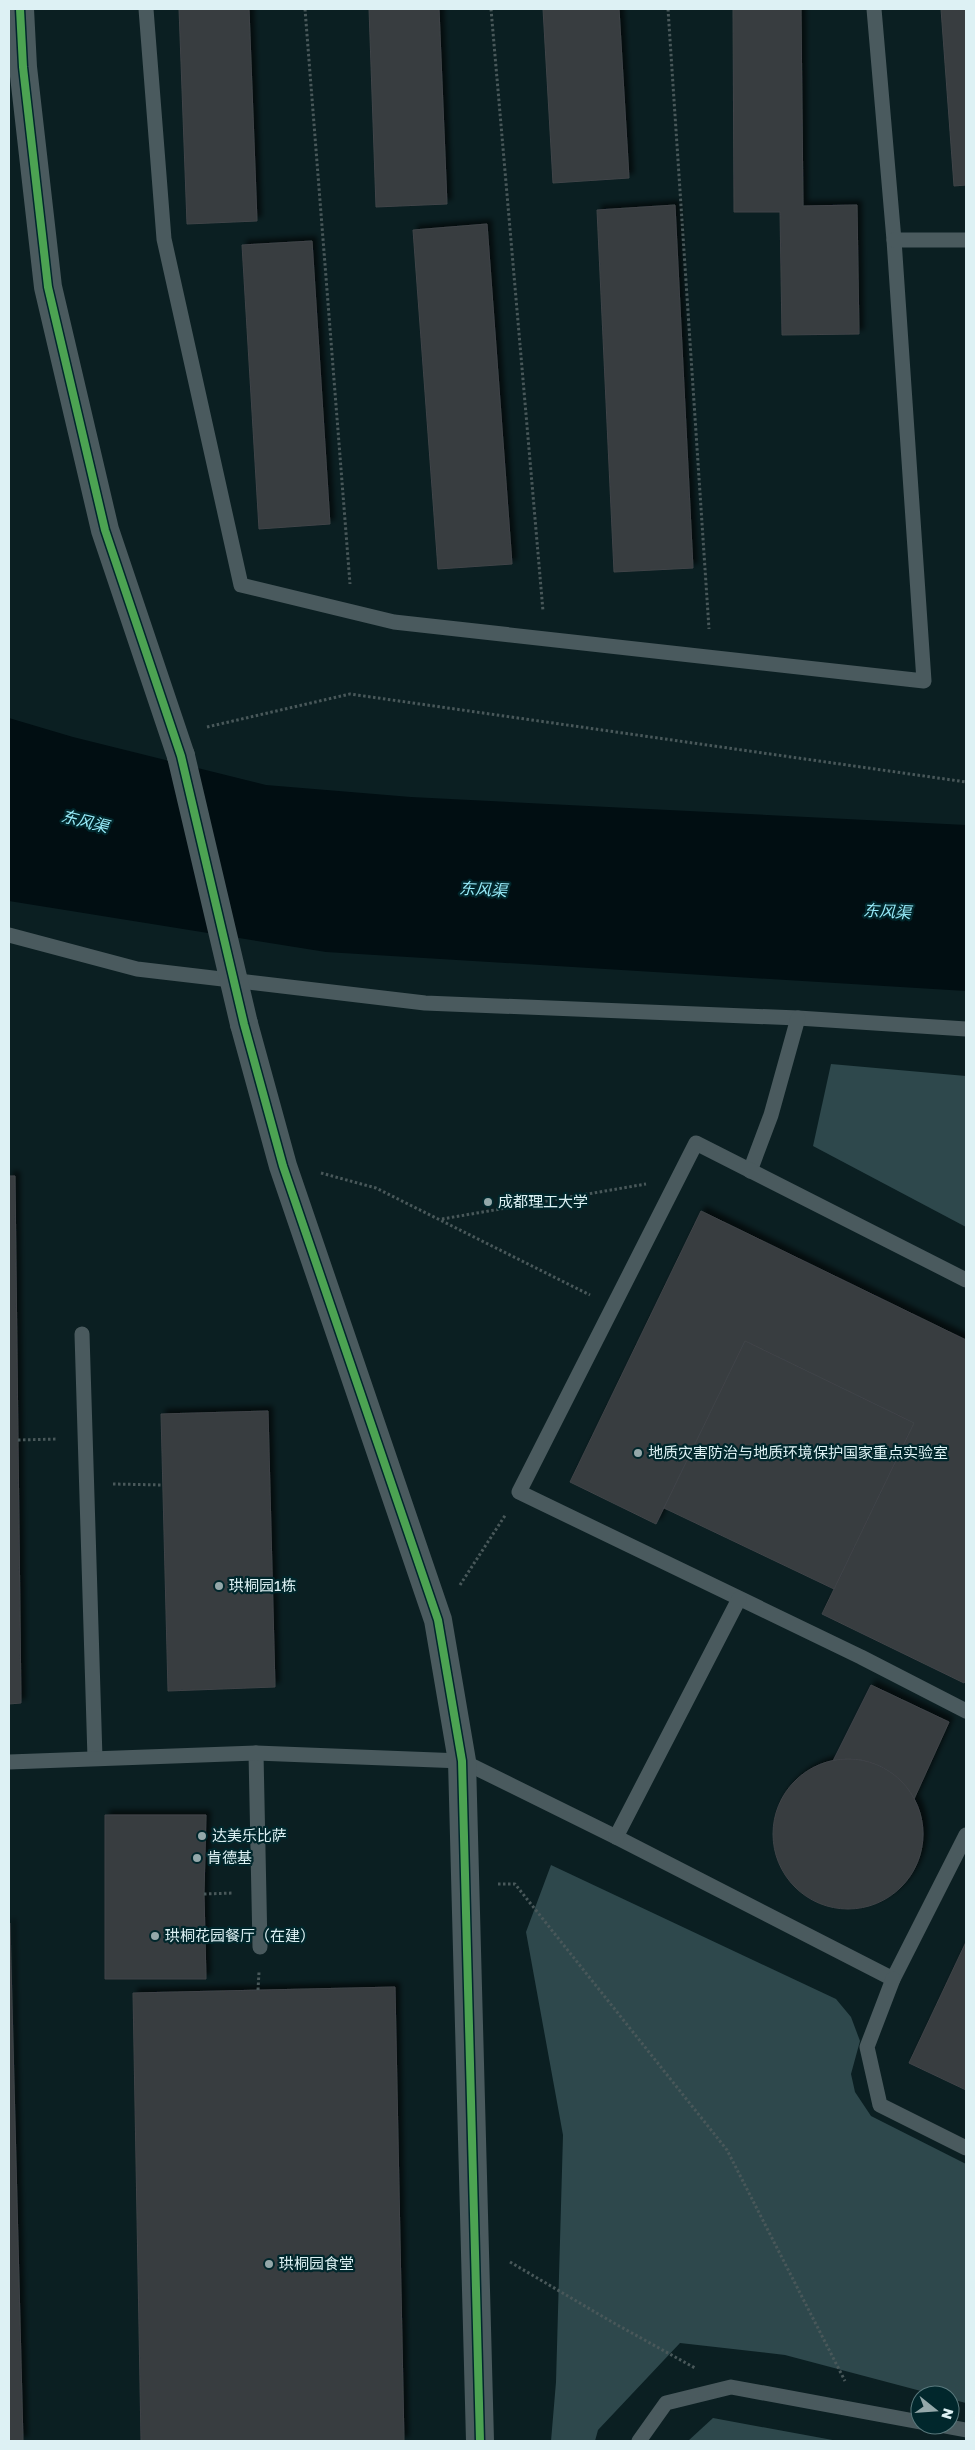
<svg xmlns="http://www.w3.org/2000/svg" width="975" height="2450" font-family="'Golos Text','Noto Sans SC',sans-serif">
  <defs>
    <filter id="shadow"><feDropShadow dx="4.5" dy="-4.5" stdDeviation="2.5" flood-color="#0009"/></filter>
  </defs>
  <rect width="100%" height="100%" fill="#0b1f22"/>
  <g fill="#2e484c">
    <path d="M831 1064 966 1076V1227L813 1146Z"/>
    <path d="M551 1865 836 1999 851 2017 860 2041 851 2074 855 2092 871 2116 966 2164V2403L950 2399V2395H936L785 2355 680 2343 598 2430 595 2441H551L556 2382 563 2135 526 1932Z"/>
    <path d="M713 2418 838 2441H688Z"/>
  </g>
  <path fill="#010e12" d="M9 718 73 737 266 785 411 797 966 825V991L326 952 9 901Z"/>
  <g fill="#373c40" stroke="#404448" filter="url(#shadow)">
    <path d="M179 9H249L257 221 187 224Z"/>
    <path d="M369 9H439L447 204 376 207Z"/>
    <path d="M543 9H619L629 178 553 183Z"/>
    <path d="M733 9H801L803 206 857 205 859 334 782 335 780 212H734Z"/>
    <path d="M941 9H966V185L954 186Z"/>
    <path d="M675 205 693 568 614 572 597 210Z"/>
    <path d="M487 224 512 564 438 569 413 230Z"/>
    <path d="M312 241 330 524 259 529 242 245Z"/>
    <path d="M9 1176H15L21 1703 9 1704Z"/>
    <path d="M701 1211 966 1340V1680L964 1683 822 1614 914 1423 745 1341 656 1524 570 1482Z"/>
    <path d="M745 1341 914 1423 834 1589 664 1508Z"/>
    <path d="M268 1411 275 1687 168 1691 161 1414Z"/>
    <path d="M871 1685 949 1722 914 1799 903 1783 880 1766 861 1760 833 1761Z"/>
    <circle cx="848" cy="1834" r="75"/>
    <path d="M105 1815H206L204 1894 206 1979H105Z"/>
    <path d="M9 1923H10L23 2441H9Z"/>
    <path d="M966 1942V2090L909 2063Z"/>
    <path d="M395 1987 404 2441H141L133 1993Z"/>
  </g>
  <g fill="none" stroke-linecap="round" stroke-linejoin="round">
    <g stroke="#49585a" stroke-width="3" stroke-dasharray="2.5 2.5" stroke-linecap="butt">
      <path d="M305 9 350 584"/>
      <path d="M491 9 543 611"/>
      <path d="M668 9 709 629"/>
      <path d="M207 727 350 694 966 782"/>
      <path d="M321 1173 376 1188 590 1295"/>
      <path d="M442 1219 646 1184"/>
      <path d="M18 1440 58 1439"/>
      <path d="M113 1484 162 1485"/>
      <path d="M460 1585 506 1514"/>
      <path d="M498 1884H515L727 2150 845 2381"/>
      <path d="M204 1894 233 1893"/>
      <path d="M258 1990 259 1972"/>
      <path d="M510 2262 612 2322 695 2368"/>
    </g>
    <g stroke="#4a5a5e" stroke-width="15">
      <path d="M146 9 164 239 241 585 394 622 924 681 894 240 874 9"/>
      <path d="M894 240H966"/>
      <path d="M9 935 137 969 425 1003 798 1018 966 1029"/>
      <path d="M750 1171 771 1115 798 1018"/>
      <path d="M966 1280 696 1143 519 1492 861 1657 966 1711"/>
      <path d="M82 1334 95 1758"/>
      <path d="M256 1753 260 1947"/>
      <path d="M9 1762 256 1753 462 1761 616 1837 893 1979 966 1835"/>
      <path d="M616 1837 739 1599"/>
      <path d="M893 1979 867 2047 880 2105 966 2148"/>
      <path d="M939 2425 966 2430"/>
      <path d="M639 2441 666 2403 731 2387 920 2422"/>
    </g>
    <g stroke="#4a5a5e" stroke-width="28">
      <path d="M20 9 23 67 48 287 105 530 181 756"/>
      <path d="M244 1024 283 1166 438 1620 462 1761 480 2441"/>
    </g>
    <path stroke="#4a5a5e" stroke-width="28" d="M181 756 244 1024"/>
    <defs>
      <path id="cycleway" d="M20 9 23 67 48 287 105 530 181 756 244 1024 283 1166 438 1620 462 1761 480 2441"/>
    </defs>
    <use href="#cycleway" stroke="#01272c" stroke-width="11"/>
    <use href="#cycleway" stroke="#4ca352" stroke-width="8"/>
  </g>
  <g fill="#94a8aa" stroke="#01272c" stroke-width="2">
    <circle cx="488" cy="1202" r="5"/>
    <circle cx="638" cy="1453" r="5"/>
    <circle cx="219" cy="1586" r="5"/>
    <circle cx="202" cy="1836" r="5"/>
    <circle cx="197" cy="1858" r="5"/>
    <circle cx="155" cy="1936" r="5"/>
    <circle cx="269" cy="2264" r="5"/>
  </g>
  <g text-anchor="middle" stroke-width="4.5" stroke-linejoin="round" paint-order="stroke">
    <g font-size="15" fill="#ddf1f4" stroke="#01272c" text-anchor="start">
      <text x="498" y="1207">成都理工大学</text>
      <text x="648" y="1458">地质灾害防治与地质环境保护国家重点实验室</text>
      <text x="229" y="1591">珙桐园1栋</text>
      <text x="212" y="1841">达美乐比萨</text>
      <text x="207" y="1863">肯德基</text>
      <text x="165" y="1941">珙桐花园餐厅（在建）</text>
      <text x="279" y="2269">珙桐园食堂</text>
    </g>
    <g font-size="16" font-style="italic" fill="#97ebf9" stroke="#01272c">
      <text transform="translate(85 821) rotate(14)" y="6">东风渠</text>
      <text transform="translate(483 889) rotate(3)" y="6">东风渠</text>
      <text transform="translate(887 911) rotate(3)" y="6">东风渠</text>
    </g>
  </g>
  <rect width="975" height="2450" fill="none" stroke="#ddf1f4" stroke-width="20"/>
  <g transform="translate(935 2410) rotate(107)"><circle r="24" fill="#01272c" stroke="#59787c"/>
  <path d="M0-4L9 19L0 12L-9 19Z" fill="#94a8aa"/>
  <text y="-8" font-size="14" font-weight="bold" text-anchor="middle" fill="#ddf1f4">N</text>
  </g>
</svg>
